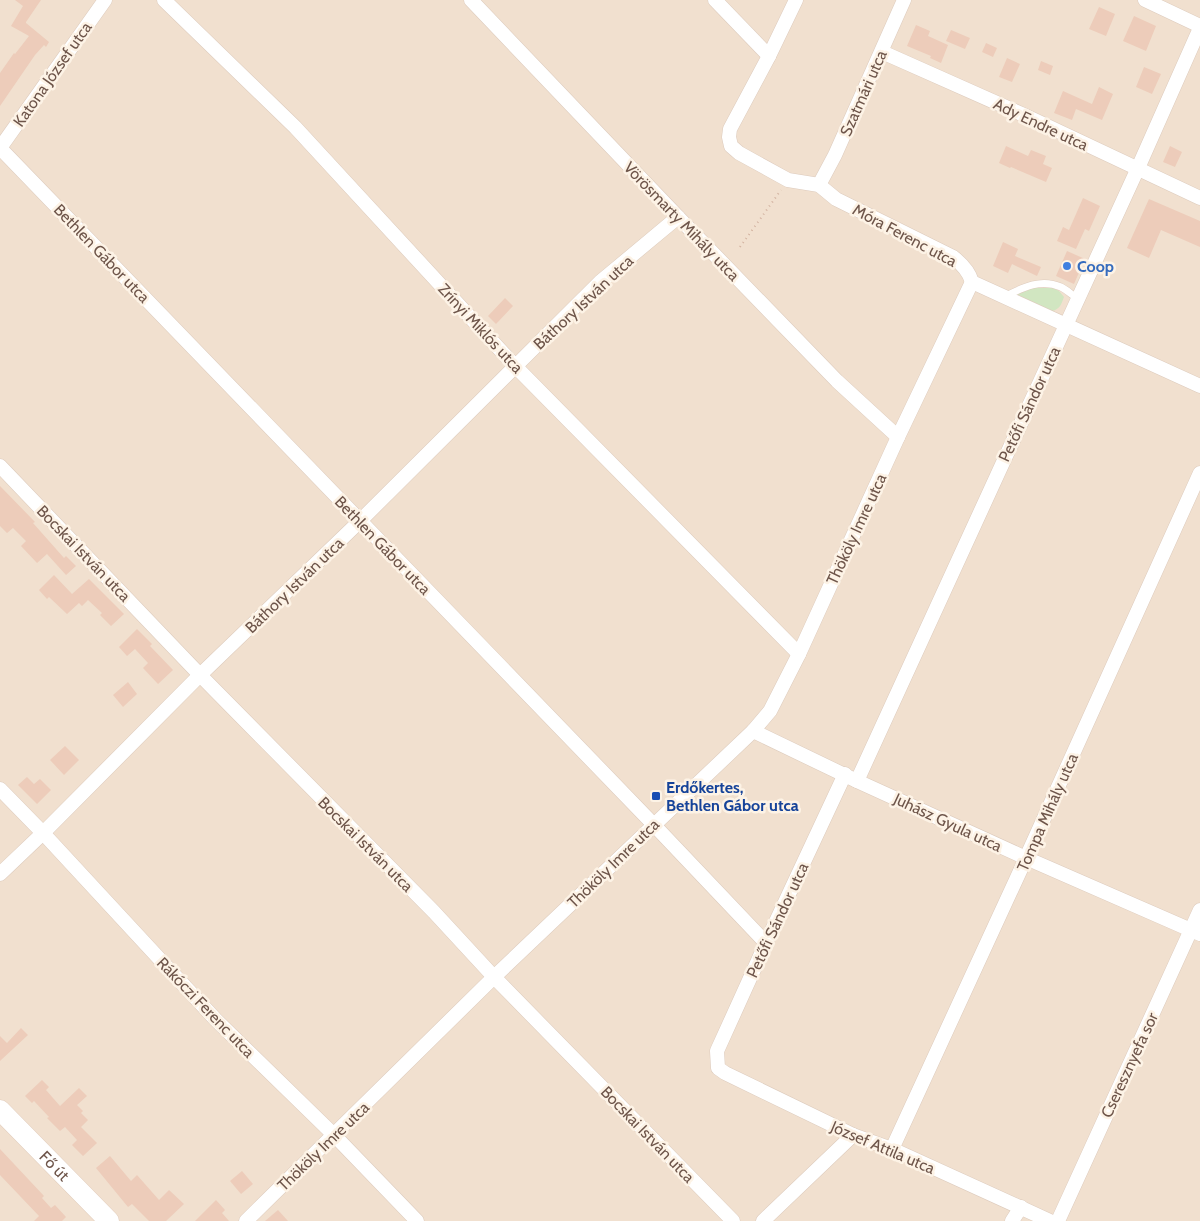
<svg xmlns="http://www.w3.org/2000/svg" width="1200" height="1221" font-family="Cabin,sans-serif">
  <rect width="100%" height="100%" fill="#faefe0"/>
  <rect fill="#f1e0cf" x="0" y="0" width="1200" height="1221"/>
  <path fill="#d1e6c1" d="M1028 288H1053L1059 291 1064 297C1061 305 1060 309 1052 311L1018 295V294Z"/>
  <g fill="#edccba">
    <path d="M15 0H41L26 22V23L49 42 46 47 44 45 35 55 0 106V73L14 53 15 54 29 36 11 26 23 6Z"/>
    <path d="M1099 7 1115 14 1106 36 1089 29Z"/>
    <path d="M1134 16 1156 26 1146 51 1123 41Z"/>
    <path d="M916 25 930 31 928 36 948 45 941 63 930 58 931 56 907 46Z"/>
    <path d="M951 30 970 38 965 49 946 41Z"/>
    <path d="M986 43 997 48 993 57 982 52Z"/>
    <path d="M1007 58 1020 64 1012 82 999 77Z"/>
    <path d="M1041 61 1053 66 1050 75 1038 70Z"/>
    <path d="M1144 67 1161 74 1152 94 1136 87Z"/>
    <path d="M1099 87 1113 94 1102 120 1076 109 1072 120 1054 113 1063 91 1092 104Z"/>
    <path d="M1006 146 1028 156 1031 150 1046 156 1043 164 1052 168 1046 182 1011 167 1010 168 999 163Z"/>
    <path d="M1170 146 1182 152 1175 167 1163 162Z"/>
    <path d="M1083 198 1100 206 1089 231 1085 229 1076 249 1057 241 1063 227 1069 230Z"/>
    <path d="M1149 199 1200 221V247L1161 230 1149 258 1127 248Z"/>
    <path d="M1003 242 1018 249 1015 256 1041 267 1037 276 1012 264 1008 273 993 266Z"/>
    <path d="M1067 251 1085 259 1074 284 1056 276Z"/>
    <path d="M505 298 513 306 496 324 488 316Z"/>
    <path d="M0 486 35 522 33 523 64 558 66 556 76 566 66 575 47 554 37 563 21 546 26 541 13 528 7 533 0 526Z"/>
    <path d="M54 575 72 594 89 579 124 614 111 626 100 615 102 613 88 600 82 606 79 603 67 614 49 597 47 599 39 590Z"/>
    <path d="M137 629 152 644 150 646 173 670 158 684 143 668 148 663 135 649 127 656 119 647Z"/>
    <path d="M128 682 137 694 123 707 113 695Z"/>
    <path d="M65 746 79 760 64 775 50 760Z"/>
    <path d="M27 777 34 784 40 779 51 790 37 804 18 785Z"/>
    <path d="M21 1028 28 1035 0 1061V1036L7 1043Z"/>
    <path d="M42 1080 49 1087 46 1090 60 1106 79 1088 87 1096 77 1105 83 1111 81 1113 88 1120 81 1127 97 1143 83 1156 72 1145 77 1140 65 1127 60 1131 47 1118 49 1117 34 1101 32 1103 25 1096Z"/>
    <path d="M0 1149 44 1196 42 1198 51 1208 55 1205 66 1217 62 1221H34L39 1216 0 1175Z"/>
    <path d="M110 1156 131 1181 137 1175 159 1200 169 1190 184 1204 166 1221H149L132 1204 128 1207 96 1168Z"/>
    <path d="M242 1171 253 1184 241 1194 230 1181Z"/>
    <path d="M216 1200 225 1210 222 1213 229 1221H195Z"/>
    <path d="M278 1210 288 1221H265Z"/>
  </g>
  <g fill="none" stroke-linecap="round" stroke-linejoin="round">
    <defs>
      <path id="lane" d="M1004 297C1022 288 1040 278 1061 287 1067 290 1072 295 1077 298"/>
      <g id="street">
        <path d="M164 0 295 127 516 367 799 654"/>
        <path d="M471 0 678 217 837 381 898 437"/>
        <path d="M715 0 769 56"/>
        <path d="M796 0 769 56 730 129 729 137 731 146 739 153 788 180 819 185 836 199 953 257C962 264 969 271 972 282"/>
        <path d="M1145 0 1200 26"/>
        <path d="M882 52 1026 116 1200 198"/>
        <path d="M0 148 654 825 766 943"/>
        <path d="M0 148 105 0"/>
        <path d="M819 185 835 155 904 0"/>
        <path d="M972 282 1200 386"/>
        <path d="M0 466 200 675 434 912 494 977 733 1221"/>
        <path d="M753 731 857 781 1026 858 1200 934"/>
        <path d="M845 774 766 943 717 1051 718 1068 725 1073 853 1135 892 1149 1050 1221"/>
        <path d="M857 781 1138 168 1200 28"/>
        <path d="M0 789 43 833 216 1020 334 1135 417 1221"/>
        <path d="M0 874 43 833 200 675 360 521 600 282 678 217"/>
        <path d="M892 1149 1026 858 1200 473"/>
        <path d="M246 1221 494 977 753 731 770 711 799 654 898 437 972 282"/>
        <path d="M763 1221 853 1135"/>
        <path d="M1012 1221 1021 1207"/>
        <path d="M1058 1221 1200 910"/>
      </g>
      <g id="secondary">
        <path id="s1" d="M0 1110 109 1221"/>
      </g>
    </defs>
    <use href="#lane" stroke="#ddcbbd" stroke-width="8"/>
    <use href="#street" stroke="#ddcbbd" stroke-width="15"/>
    <use href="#secondary" stroke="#e1ccbc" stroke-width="21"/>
    <path stroke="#d1b09e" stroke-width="2" stroke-dasharray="1 4" stroke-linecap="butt" d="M740 247 781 190"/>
    <use href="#lane" stroke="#fff" stroke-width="7"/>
    <use href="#street" stroke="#fff" stroke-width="14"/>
    <use href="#secondary" stroke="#fff" stroke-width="20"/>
  </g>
  <circle fill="#3f7fe0" stroke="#fdf3e6" stroke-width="2" cx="1067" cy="266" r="5"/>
  <rect fill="#1a4fb4" stroke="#fdf3e6" stroke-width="2" x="651" y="791" width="10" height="10" rx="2.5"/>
  <g text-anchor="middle" stroke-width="5" stroke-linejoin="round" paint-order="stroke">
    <g font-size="16" fill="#6e554a" stroke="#fdf3e6">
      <text transform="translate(52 74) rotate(-55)" y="6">Katona József utca</text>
      <text transform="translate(863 93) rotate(-66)" y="6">Szatmári utca</text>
      <text transform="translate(1041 124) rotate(25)" y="6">Ady Endre utca</text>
      <text transform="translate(682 221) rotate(46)" y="6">Vörösmarty Mihály utca</text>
      <text transform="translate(905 235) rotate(28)" y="6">Móra Ferenc utca</text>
      <text transform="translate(102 253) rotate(46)" y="6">Bethlen Gábor utca</text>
      <text transform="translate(583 302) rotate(-43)" y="6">Báthory István utca</text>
      <text transform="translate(481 328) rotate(47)" y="6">Zrínyi Miklós utca</text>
      <text transform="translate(1029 404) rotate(-65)" y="6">Petőfi Sándor utca</text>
      <text transform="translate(856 529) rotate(-65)" y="6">Thököly Imre utca</text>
      <text transform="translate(383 545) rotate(46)" y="6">Bethlen Gábor utca</text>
      <text transform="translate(84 553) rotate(46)" y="6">Bocskai István utca</text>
      <text transform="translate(294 585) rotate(-44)" y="6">Báthory István utca</text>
      <text transform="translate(1047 812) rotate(-66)" y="6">Tompa Mihály utca</text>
      <text transform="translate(948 822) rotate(25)" y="6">Juhász Gyula utca</text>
      <text transform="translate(366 844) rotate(45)" y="6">Bocskai István utca</text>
      <text transform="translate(613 863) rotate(-44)" y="6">Thököly Imre utca</text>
      <text transform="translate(777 920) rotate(-65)" y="6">Petőfi Sándor utca</text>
      <text transform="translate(206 1007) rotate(46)" y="6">Rákóczi Ferenc utca</text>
      <text transform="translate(1129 1065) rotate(-65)" y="6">Cseresznyefa sor</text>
      <text transform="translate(648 1134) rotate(46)" y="6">Bocskai István utca</text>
      <text transform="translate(323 1146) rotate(-44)" y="6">Thököly Imre utca</text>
      <text transform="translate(883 1147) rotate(23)" y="6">József Attila utca</text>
      <text dy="6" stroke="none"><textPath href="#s1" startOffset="78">Fő út</textPath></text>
    </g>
    <g font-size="16" font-weight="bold" fill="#366cbe" stroke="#fdf3e6" text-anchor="start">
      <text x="1077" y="272">Coop</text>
    </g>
    <g font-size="16" font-weight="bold" fill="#164399" stroke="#fdf3e6" text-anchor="start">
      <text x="666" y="793">Erdőkertes,<tspan x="666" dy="18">Bethlen Gábor utca</tspan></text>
    </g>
  </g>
</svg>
